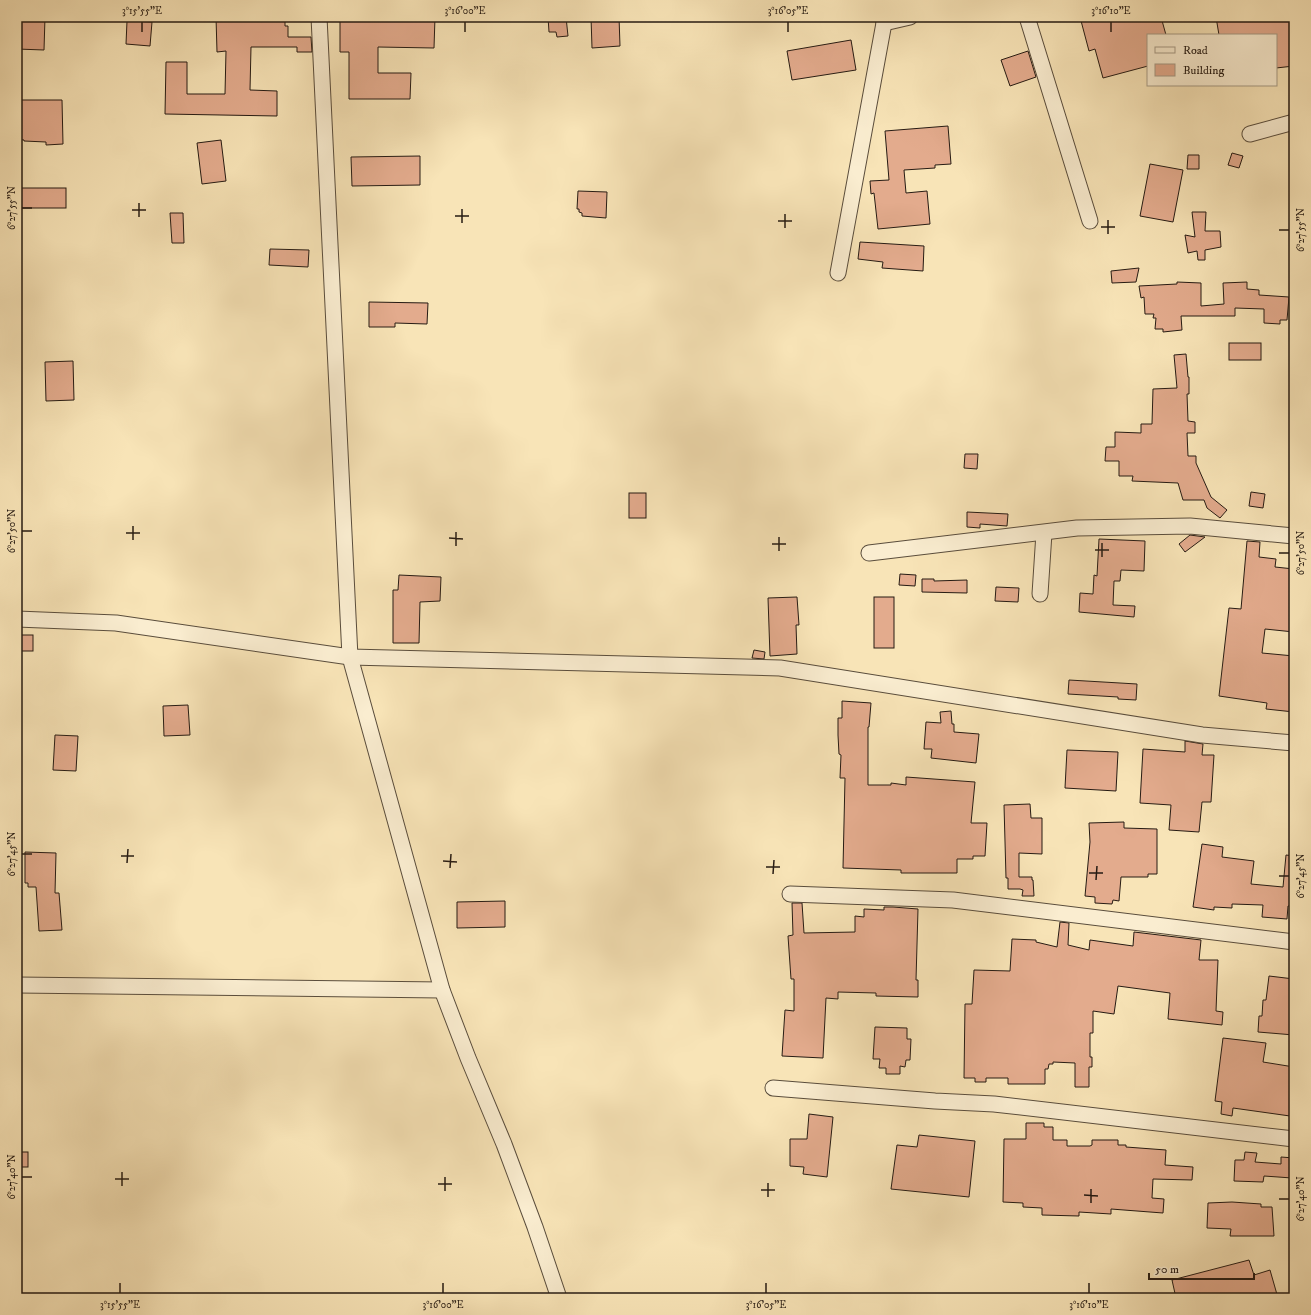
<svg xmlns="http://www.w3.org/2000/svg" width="1311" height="1315" font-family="'IM FELL DW Pica',serif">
  <rect width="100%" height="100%" fill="#f8e4b7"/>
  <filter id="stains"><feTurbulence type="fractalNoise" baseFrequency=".005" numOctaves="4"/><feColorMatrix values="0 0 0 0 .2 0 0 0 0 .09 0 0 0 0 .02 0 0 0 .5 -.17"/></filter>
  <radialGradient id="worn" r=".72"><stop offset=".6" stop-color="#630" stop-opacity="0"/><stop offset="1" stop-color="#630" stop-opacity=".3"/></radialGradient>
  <g fill="#e3ab8d" stroke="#261b13">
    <path d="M17 17H45L44 50 17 49Z"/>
    <path d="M216 17H276V19H285V26H288V37H311L312 52H297V47H251L250 90 277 91V116L165 114 166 62H187V94H225L226 51 217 52Z"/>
    <path d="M364 17H435L434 48 378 47V73H411L410 99H349V52H340V19H364Z"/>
    <path d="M548 17H566L568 36 557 37 556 32H549Z"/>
    <path d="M591 17H619L620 46 592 48Z"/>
    <path d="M1080 17H1161L1166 35H1148V66L1103 78 1095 49 1089 51Z"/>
    <path d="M1216 17H1294V66L1276 68V35H1219Z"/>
    <path d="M127 21 152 22 150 46 126 44Z"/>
    <path d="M851 40 856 70 792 80 787 51Z"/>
    <path d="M1028 51 1036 77 1010 86 1001 60Z"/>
    <path d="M17 100H62L63 144 46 145V142L24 141V140L17 139Z"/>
    <path d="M948 126 951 164 935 165V168L904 170 906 193 927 191 930 224 878 229 874 193 871 194 870 181 889 180 885 131Z"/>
    <path d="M221 140 226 181 202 184 197 143Z"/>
    <path d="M1232 153 1243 156 1239 168 1228 165Z"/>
    <path d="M1188 155H1199V169H1187Z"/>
    <path d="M420 156V185L352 186 351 157Z"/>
    <path d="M1150 164 1183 170 1173 222 1140 216Z"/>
    <rect x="17" y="188" width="49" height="20"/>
    <path d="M578 191 607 192 606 218 582 216V213L579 212V209H577Z"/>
    <path d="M1192 212H1206L1205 231H1220L1221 247 1205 250V260H1198L1197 251 1188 253 1185 235 1195 237Z"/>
    <path d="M170 213H183L184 243H172Z"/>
    <path d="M860 242 924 246 923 271 882 268 883 262 858 259Z"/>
    <path d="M270 249 309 250 308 267 269 265Z"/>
    <path d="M1139 268 1136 282 1112 283 1111 271Z"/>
    <path d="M1177 282 1201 283V306L1224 304 1223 283 1247 282V289L1259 290V295L1289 297 1287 320H1280V324L1264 323V309L1235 308V316H1181L1182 330 1163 332V329H1155L1156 318H1153L1154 314H1145L1144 297 1141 298 1139 286 1177 284Z"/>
    <path d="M369 302 428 303 427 324 395 323V327H369Z"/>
    <rect x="1229" y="343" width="32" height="17"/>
    <path d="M1186 354 1188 377H1189V394H1187L1188 421 1195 422V433H1187L1188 456H1196V463L1211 497 1227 510 1220 518 1207 508 1204 500H1183L1178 483 1132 481 1133 476H1119V461H1105L1106 447H1115V432L1141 433V424H1152L1153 389 1177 388 1174 355Z"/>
    <path d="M73 361 74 400 46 401 45 362Z"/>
    <path d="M965 454H978L977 469 964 468Z"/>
    <path d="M1251 492 1265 494 1263 508 1249 506Z"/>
    <rect x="629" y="493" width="17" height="25"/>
    <path d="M967 512 1008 514 1007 526 980 524V528L967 527Z"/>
    <path d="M1190 535 1205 537 1185 552 1179 544Z"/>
    <path d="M1099 539 1145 541 1144 571 1121 570 1120 581H1114L1113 605 1135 606 1134 617 1079 612 1080 593 1093 594 1094 575 1097 576Z"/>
    <path d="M1247 541 1260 542 1259 557 1276 559 1275 567 1294 569V632L1265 629 1262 653 1294 656V712L1266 709 1267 703 1219 696 1229 608 1241 609Z"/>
    <path d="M900 574 916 575 915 586 899 585Z"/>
    <path d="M399 575 441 577 440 601 420 602 419 643H393V590H398Z"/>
    <path d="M922 579H934V581L967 580V593L922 592Z"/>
    <path d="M996 587 1019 588 1018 602 995 601Z"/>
    <path d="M797 597 799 625H796L797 654 770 656 768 598Z"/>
    <rect x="874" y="597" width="20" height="51"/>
    <rect x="17" y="635" width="16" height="16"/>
    <path d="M754 650 765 652 764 659 752 658Z"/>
    <path d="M1069 680 1137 684 1136 700 1118 699V697L1068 694Z"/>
    <path d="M842 701 871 703 869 727H868V785H891V783L906 785V777L975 782 971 823H987L985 856H973V859H957V873H901V870L843 868 845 778H840L841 755 839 754 838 735V718H842Z"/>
    <path d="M188 705 190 735 164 736 163 706Z"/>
    <path d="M951 711 952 724H954V732L979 734 976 763 931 758 932 749H924L926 722 941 723 940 712Z"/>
    <path d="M55 735 78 736 76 771 53 770Z"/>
    <path d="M1185 741 1203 744 1202 755H1214L1211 802H1202L1199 832 1169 830 1171 805 1140 803 1143 749 1185 752Z"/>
    <path d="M1067 750 1118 752 1116 791 1065 788Z"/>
    <path d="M1030 804 1031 818H1042V854L1019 853V877H1032V880H1033L1034 896H1022L1023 890 1020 889H1008V878H1006L1004 805Z"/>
    <path d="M1124 822V828L1157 829V874H1148V877H1121L1119 901 1113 900 1112 904 1095 903V897L1085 896 1090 842 1089 823Z"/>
    <path d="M1202 844 1223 847 1222 857 1254 861 1251 884 1283 887 1286 855 1294 856 1292 906H1288L1287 919 1262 917 1263 905 1232 904V908L1214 907V910L1193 907Z"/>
    <path d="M25 852 56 853 55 893H59L62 930 39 931 36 887H28V883H25Z"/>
    <path d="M505 901V927L457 928V902Z"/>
    <path d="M792 903H802L804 933 855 932V916L864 917V909L884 910V907H893L918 909 916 980H918V997L876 996V993L838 992V999L826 998 823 1058 782 1056 785 1010 794 1011V979H791L788 936 793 935Z"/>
    <path d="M1060 922 1069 923 1068 945 1089 950 1090 940 1133 946 1134 932 1201 940 1199 960H1218L1216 1011 1223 1012 1222 1025 1168 1019 1170 993 1118 986 1114 1014 1093 1011V1033H1090V1057H1092V1067H1089V1087H1075V1063L1053 1062V1064H1049L1048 1069H1045V1084H1008V1078H986V1082H975V1078H964L965 1004H972L974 970 1010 971 1012 939 1036 940V942L1057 947Z"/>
    <path d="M1269 976 1294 979V1035L1258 1032 1259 1016H1262L1263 1000H1266Z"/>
    <path d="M875 1027 907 1028V1039H911L910 1060H906L905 1067 900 1066V1074H886V1068H879L880 1059H873Z"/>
    <path d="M1223 1038 1266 1043 1263 1062 1294 1067V1107H1291L1290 1116 1233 1108 1232 1116 1221 1114 1222 1102 1215 1101Z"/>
    <path d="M809 1114 833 1117 827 1177 803 1174 804 1167 790 1166V1139H807Z"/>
    <path d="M1026 1123H1044V1127H1053V1140H1067V1146H1090L1092 1145V1140H1118V1145H1126V1147L1166 1150 1165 1165 1193 1167 1192 1180 1153 1179 1152 1198 1164 1199 1163 1213 1111 1209V1214L1079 1212V1216L1042 1215V1208L1023 1207V1203L1003 1202 1004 1139H1026Z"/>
    <path d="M919 1135 975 1141 969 1197 891 1189 897 1145 917 1147Z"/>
    <rect x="17" y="1152" width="11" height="15"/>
    <path d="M1245 1152 1257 1153 1255 1162 1281 1164V1157L1294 1158 1292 1178 1264 1176 1263 1182 1234 1181 1235 1160H1244Z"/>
    <path d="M1232 1202 1261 1204V1207H1272L1274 1236H1230L1231 1229 1207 1228 1208 1203Z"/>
    <path d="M1249 1260 1254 1275 1270 1270 1278 1298H1176L1172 1280Z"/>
  </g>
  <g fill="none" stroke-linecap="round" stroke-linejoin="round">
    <defs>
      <g id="minor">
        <path d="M319 17 350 657 442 990 468 1058 504 1144 535 1227 559 1298"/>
        <path d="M884 17V23L910 17"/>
        <path d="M1027 17 1090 221"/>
        <path d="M1250 134 1294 122"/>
        <path d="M838 273 884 23"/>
        <path d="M869 553 1077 528 1190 526 1294 536"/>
        <path d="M1040 594 1044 533"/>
        <path d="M17 619 116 623 350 657 780 668 1202 735 1294 743"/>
        <path d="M790 894 953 900 1294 942"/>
        <path d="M17 985 442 990"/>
        <path d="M773 1088 935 1101 994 1104 1294 1139"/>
      </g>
    </defs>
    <use href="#minor" stroke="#5a4d3c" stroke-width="17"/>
    <use href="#minor" stroke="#faedd0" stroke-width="15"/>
  </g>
  <path fill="none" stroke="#261b13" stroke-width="1.5" d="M142 32V22M465 32V22M788 32V22M1111 32V22M22 208H32M132 210H146M455 216H469M139 217V203M778 221H792M462 223V209M1101 227H1115M785 228V214M1279 230H1289M1108 234V220M22 531H32M126 533H140M449 538 463 539M133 540V526M772 544H786M456 546V532M1095 550H1109M779 551V537M1279 553H1289M1102 557V543M22 854H32M121 856H134M443 861 457 862M127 863 128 849M766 867H780M450 868 451 854M1089 873H1103M773 874 774 860M1279 876H1289M1096 880 1097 866M22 1177H32M115 1179H129M438 1184H452M122 1186V1172M761 1190H775M445 1191V1177M1084 1195 1098 1196M768 1197V1183M1279 1199H1289M1091 1203V1189M120 1293V1283M443 1293V1283M766 1293V1283M1089 1293V1283"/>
  <rect width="1311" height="1315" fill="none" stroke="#f8e4b7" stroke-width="44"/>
  <rect x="1147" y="34" width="130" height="52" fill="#faedd0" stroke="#a59984"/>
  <rect x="1155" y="47" width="20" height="6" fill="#faedd0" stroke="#a59984"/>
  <text x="1183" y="54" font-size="12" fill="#261b13">Road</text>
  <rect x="1155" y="64" width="20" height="12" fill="#e3ab8d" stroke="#a59984"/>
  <text x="1183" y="74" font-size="12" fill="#261b13">Building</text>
  <path d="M1149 1273v6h105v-6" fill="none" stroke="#261b13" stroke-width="2"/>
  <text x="1155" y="1273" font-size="12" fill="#261b13" stroke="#faedd0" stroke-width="3" paint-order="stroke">50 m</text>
  <rect x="22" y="22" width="1267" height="1271" fill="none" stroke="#261b13" stroke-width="1.5"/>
  <g font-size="10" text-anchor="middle" fill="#261b13">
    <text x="142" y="14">3°15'55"E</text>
    <text x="465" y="14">3°16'00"E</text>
    <text x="788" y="14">3°16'05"E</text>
    <text x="1111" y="14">3°16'10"E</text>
    <text transform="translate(11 208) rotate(-90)" y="4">6°27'55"N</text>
    <text transform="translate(1300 230) rotate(-90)" y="4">6°27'55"N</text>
    <text transform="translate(11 531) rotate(-90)" y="4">6°27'50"N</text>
    <text transform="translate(1300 553) rotate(-90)" y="4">6°27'50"N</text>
    <text transform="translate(11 854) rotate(-90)" y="4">6°27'45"N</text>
    <text transform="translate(1300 876) rotate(-90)" y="4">6°27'45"N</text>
    <text transform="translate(11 1177) rotate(-90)" y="4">6°27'40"N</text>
    <text transform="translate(1300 1199) rotate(-90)" y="4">6°27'40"N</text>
    <text x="120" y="1308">3°15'55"E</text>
    <text x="443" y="1308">3°16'00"E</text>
    <text x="766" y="1308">3°16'05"E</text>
    <text x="1089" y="1308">3°16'10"E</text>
  </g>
  <rect width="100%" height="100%" filter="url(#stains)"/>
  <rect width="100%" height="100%" fill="url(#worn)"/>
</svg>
